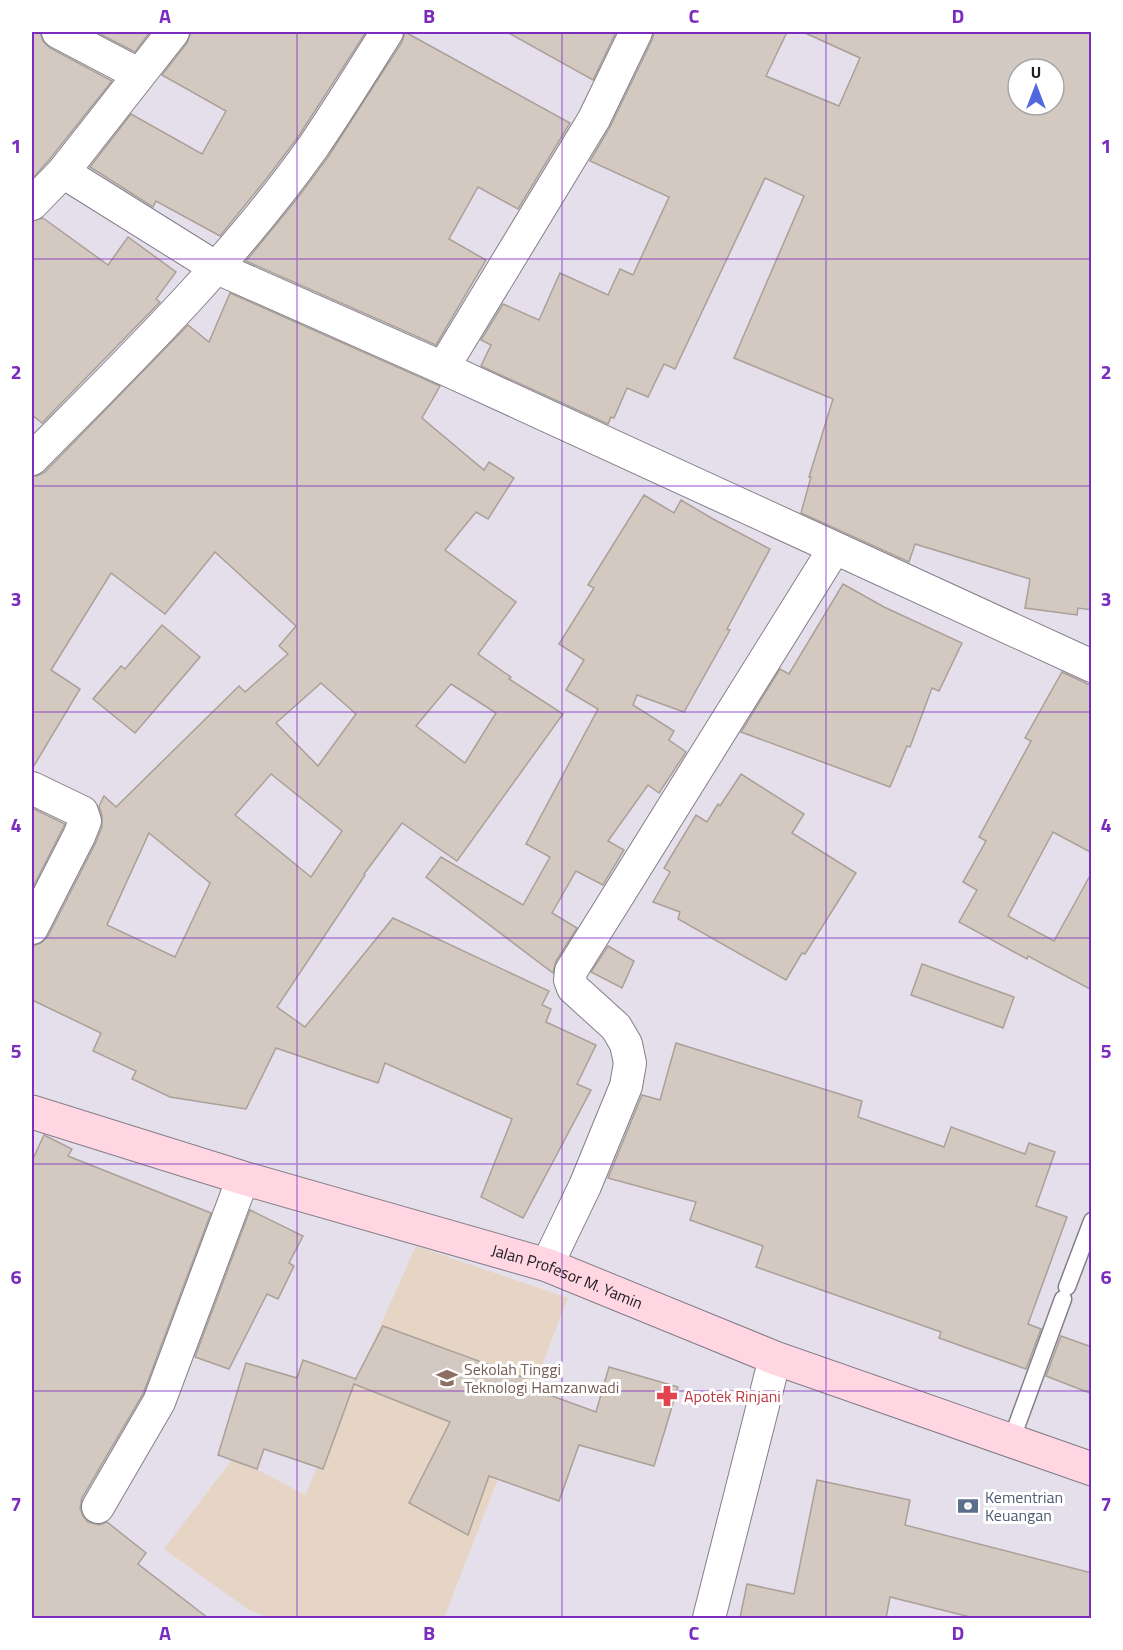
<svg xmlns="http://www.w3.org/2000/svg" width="1123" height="1650" font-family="'Titillium Web',sans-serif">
  <rect width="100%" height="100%" fill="#e4dfeb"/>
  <path fill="#e6d5c4" d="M416 1246 568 1298 444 1618H269L249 1610 164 1549 234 1457 305 1495Z"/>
  <g fill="#d4c9c1" stroke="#aaa098" stroke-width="1.5" fill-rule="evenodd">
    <path d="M32 32H40L43 41 50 48 112 81 49 160 32 179Z"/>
    <path d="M96 32H150L135 52Z"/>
    <path d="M191 32H366L298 137 267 178 220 236 156 201 153 207 90 167 131 114 202 154 226 111 162 75 187 43Z"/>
    <path d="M405 32 570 123 518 209 478 187 449 239 486 260 436 345 246 261 296 200 328 157 402 42Z"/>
    <path d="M507 32H616L593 80Z"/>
    <path d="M654 32H787L766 76 839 106 860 58 803 32H1092V610L1078 608 1077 615 1025 608 1030 579 915 544 909 562 801 513 811 477H809L833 399 734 358 804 196 765 178 675 369 664 364 648 397 627 388 614 418 611 417 608 424 481 366 491 345 481 340 503 304 539 320 560 273 608 295 620 269 633 275 669 197 590 161 610 127 652 40ZM1018 69H1054V105H1018Z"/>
    <path d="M43 218 108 265 128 237 176 272 156 299 160 302 42 423 32 415V221Z"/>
    <path d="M230 293 440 386 422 418 484 470 489 462 514 478 488 519 476 512 445 550 516 602 478 654 511 677 509 679 563 714 457 861 402 823 364 874 365 875 277 1007 305 1027 393 918 549 991 542 1005 551 1009 546 1022 596 1045 577 1084 591 1090 523 1218 481 1197 512 1119 385 1063 378 1083 276 1048 246 1109 170 1097 132 1079 136 1071 93 1051 101 1033 32 1000V946L41 943 48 936 95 844 102 827V816L99 806 104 796 116 807 239 686 245 692 288 654 279 646 296 626 215 552 165 614 111 573 51 670 80 689 32 769V476H37L45 472 188 325 209 342ZM321 683 356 714 318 766 276 723ZM451 684 496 713 465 763 416 726ZM271 774 342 831 311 877 235 815ZM149 833 210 883 175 957 107 925Z"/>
    <path d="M644 495 674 513 681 500 713 519 770 549 727 629 730 630 684 712 637 695 633 705 674 731 669 740 686 752 659 793 648 785 608 841 624 850 603 885 576 871 552 913 577 928 556 961 553 973 426 877 441 857 523 905 550 857 526 844 598 709 566 690 584 660 559 644 594 588 588 585Z"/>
    <path d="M843 584 884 607 962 643 939 691 932 688 910 747 907 746 890 787 741 732 780 669 789 674Z"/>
    <path d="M162 625 200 657 135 733 93 699 121 666 125 669Z"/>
    <path d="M1062 672 1092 686V853L1053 832 1008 916 1054 941 1092 872V990L1028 956 1027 959 959 922 977 890 963 882 986 841 979 837 1031 741 1025 738Z"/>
    <path d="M741 774 804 814 792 833 856 873 805 954 802 953 786 980 678 919 680 912 653 902 670 872 664 868 696 815 707 822 718 804 720 806Z"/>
    <path d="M32 808 65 824 32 889Z"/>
    <path d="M608 946 634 961 622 988 591 972Z"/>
    <path d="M922 964 1014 997 1003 1028 911 995Z"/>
    <path d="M676 1043 862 1101 858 1117 944 1147 951 1127 1025 1154 1029 1143 1055 1152 1036 1206 1067 1217 1028 1324 1041 1329 1026 1369 939 1338 941 1332 756 1267 763 1246 690 1220 696 1202 608 1178 642 1095 660 1100Z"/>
    <path d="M44 1135 72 1149 68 1156 211 1213 143 1394 82 1498 80 1508 83 1516 88 1522 99 1525 107 1522 146 1553 138 1564 208 1618H32V1161Z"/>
    <path d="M250 1210 303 1236 289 1263 294 1266 278 1299 267 1294 229 1369 195 1357Z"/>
    <path d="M383 1326 525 1378 522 1385 596 1412 609 1367 678 1387 654 1466 579 1445 559 1501 489 1476 468 1535 409 1503 450 1422 354 1384 323 1469 264 1449 257 1469 218 1455 246 1363 297 1378 303 1360 356 1379 355 1380Z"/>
    <path d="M1061 1336 1092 1347V1394L1046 1376Z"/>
    <path d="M817 1480 910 1500 905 1525 1092 1573V1618H974L890 1597 886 1618H740L747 1584 794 1594Z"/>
  </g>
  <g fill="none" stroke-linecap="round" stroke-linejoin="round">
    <defs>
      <g id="lane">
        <path d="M1067 1287 1092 1221"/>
        <path d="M1011 1441 1063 1299"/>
      </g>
      <g id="street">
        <path d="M58 32 138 74"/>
        <path d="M63 172 215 267 443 368 1092 666"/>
        <path d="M32 204 63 172 173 32"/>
        <path d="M443 368 594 119 636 32"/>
        <path d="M32 459C130 360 232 261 313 147 339 109 363 70 387 32"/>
        <path d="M32 788 82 812 85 821 79 836 32 928"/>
        <path d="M547 1265 585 1186 626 1086 630 1063 626 1044 616 1027 573 988 570 980 571 971 834 549"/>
        <path d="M98 1507 159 1402 243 1178"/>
        <path d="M709 1618 775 1358"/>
      </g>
      <g id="secondary">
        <path id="s1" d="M32 1112 243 1178 547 1265 775 1358 1092 1469"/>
      </g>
    </defs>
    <use href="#lane" stroke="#837f8a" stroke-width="19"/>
    <use href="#street" stroke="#837f8a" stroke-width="34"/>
    <use href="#secondary" stroke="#837f8a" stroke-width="35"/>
    <use href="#lane" stroke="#fff" stroke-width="16"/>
    <use href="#street" stroke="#fff" stroke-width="32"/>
    <use href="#secondary" stroke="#ffd6e2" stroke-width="33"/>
  </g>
  <path fill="none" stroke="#7b2cbf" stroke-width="1.5" stroke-opacity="0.55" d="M297 32V1618M562 32V1618M826 32V1618M32 259H1092M32 486H1092M32 712H1092M32 938H1092M32 1164H1092M32 1391H1092"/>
  <defs>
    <symbol id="university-bare" viewBox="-9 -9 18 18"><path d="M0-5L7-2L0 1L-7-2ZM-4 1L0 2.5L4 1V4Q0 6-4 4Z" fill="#8d6e63" stroke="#fff" stroke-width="2.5" paint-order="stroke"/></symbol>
    <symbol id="pharmacy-bare" viewBox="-9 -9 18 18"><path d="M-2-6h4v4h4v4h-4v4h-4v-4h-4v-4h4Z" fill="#e0444e" stroke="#fff" stroke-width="2.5" paint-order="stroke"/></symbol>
    <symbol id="bank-bare" viewBox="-9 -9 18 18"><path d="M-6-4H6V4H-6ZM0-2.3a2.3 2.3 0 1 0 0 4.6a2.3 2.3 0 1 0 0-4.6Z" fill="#5c6f8a" stroke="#fff" stroke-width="2.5" paint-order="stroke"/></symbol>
  </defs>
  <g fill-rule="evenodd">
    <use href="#university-bare" x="432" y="1363" width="30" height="30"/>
    <use href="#pharmacy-bare" x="652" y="1381" width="30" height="30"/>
    <use href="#bank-bare" x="953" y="1491" width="30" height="30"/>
  </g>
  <g text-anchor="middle" stroke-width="6" stroke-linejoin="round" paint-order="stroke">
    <g font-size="16" fill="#222125" stroke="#fff">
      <text dy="6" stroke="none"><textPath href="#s1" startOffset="560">Jalan Profesor M. Yamin</textPath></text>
    </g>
    <g font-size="16" fill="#785e54" stroke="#fff" text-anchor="start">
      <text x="464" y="1375">Sekolah Tinggi<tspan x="464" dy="18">Teknologi Hamzanwadi</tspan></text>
    </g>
    <g font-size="16" fill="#be3a42" stroke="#fff" text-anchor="start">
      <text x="684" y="1402">Apotek Rinjani</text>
    </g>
    <g font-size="16" fill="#4e5e75" stroke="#fff" text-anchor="start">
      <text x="985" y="1503">Kementrian<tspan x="985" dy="18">Keuangan</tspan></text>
    </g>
  </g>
  <rect width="1123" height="1650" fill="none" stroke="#ffffff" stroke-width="66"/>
  <g transform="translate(1036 87)"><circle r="28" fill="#ffffff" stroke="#a7a6a8" stroke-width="1.5"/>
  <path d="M0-4.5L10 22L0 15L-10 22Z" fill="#5268de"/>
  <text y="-9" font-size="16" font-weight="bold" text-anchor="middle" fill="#222125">U</text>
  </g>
  <rect x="33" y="33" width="1057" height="1584" fill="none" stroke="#7b2cbf" stroke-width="2"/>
  <g font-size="20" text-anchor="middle" font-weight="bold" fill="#7b2cbf">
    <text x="165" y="23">A</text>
    <text x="429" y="23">B</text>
    <text x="694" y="23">C</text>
    <text x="958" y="23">D</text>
    <text x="16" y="153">1</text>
    <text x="1106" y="153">1</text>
    <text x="16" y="379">2</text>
    <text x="1106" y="379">2</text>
    <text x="16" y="606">3</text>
    <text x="1106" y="606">3</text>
    <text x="16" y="832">4</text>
    <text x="1106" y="832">4</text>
    <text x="16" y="1058">5</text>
    <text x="1106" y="1058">5</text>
    <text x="16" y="1284">6</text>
    <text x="1106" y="1284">6</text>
    <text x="16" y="1511">7</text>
    <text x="1106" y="1511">7</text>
    <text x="165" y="1640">A</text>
    <text x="429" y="1640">B</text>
    <text x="694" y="1640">C</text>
    <text x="958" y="1640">D</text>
  </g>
</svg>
